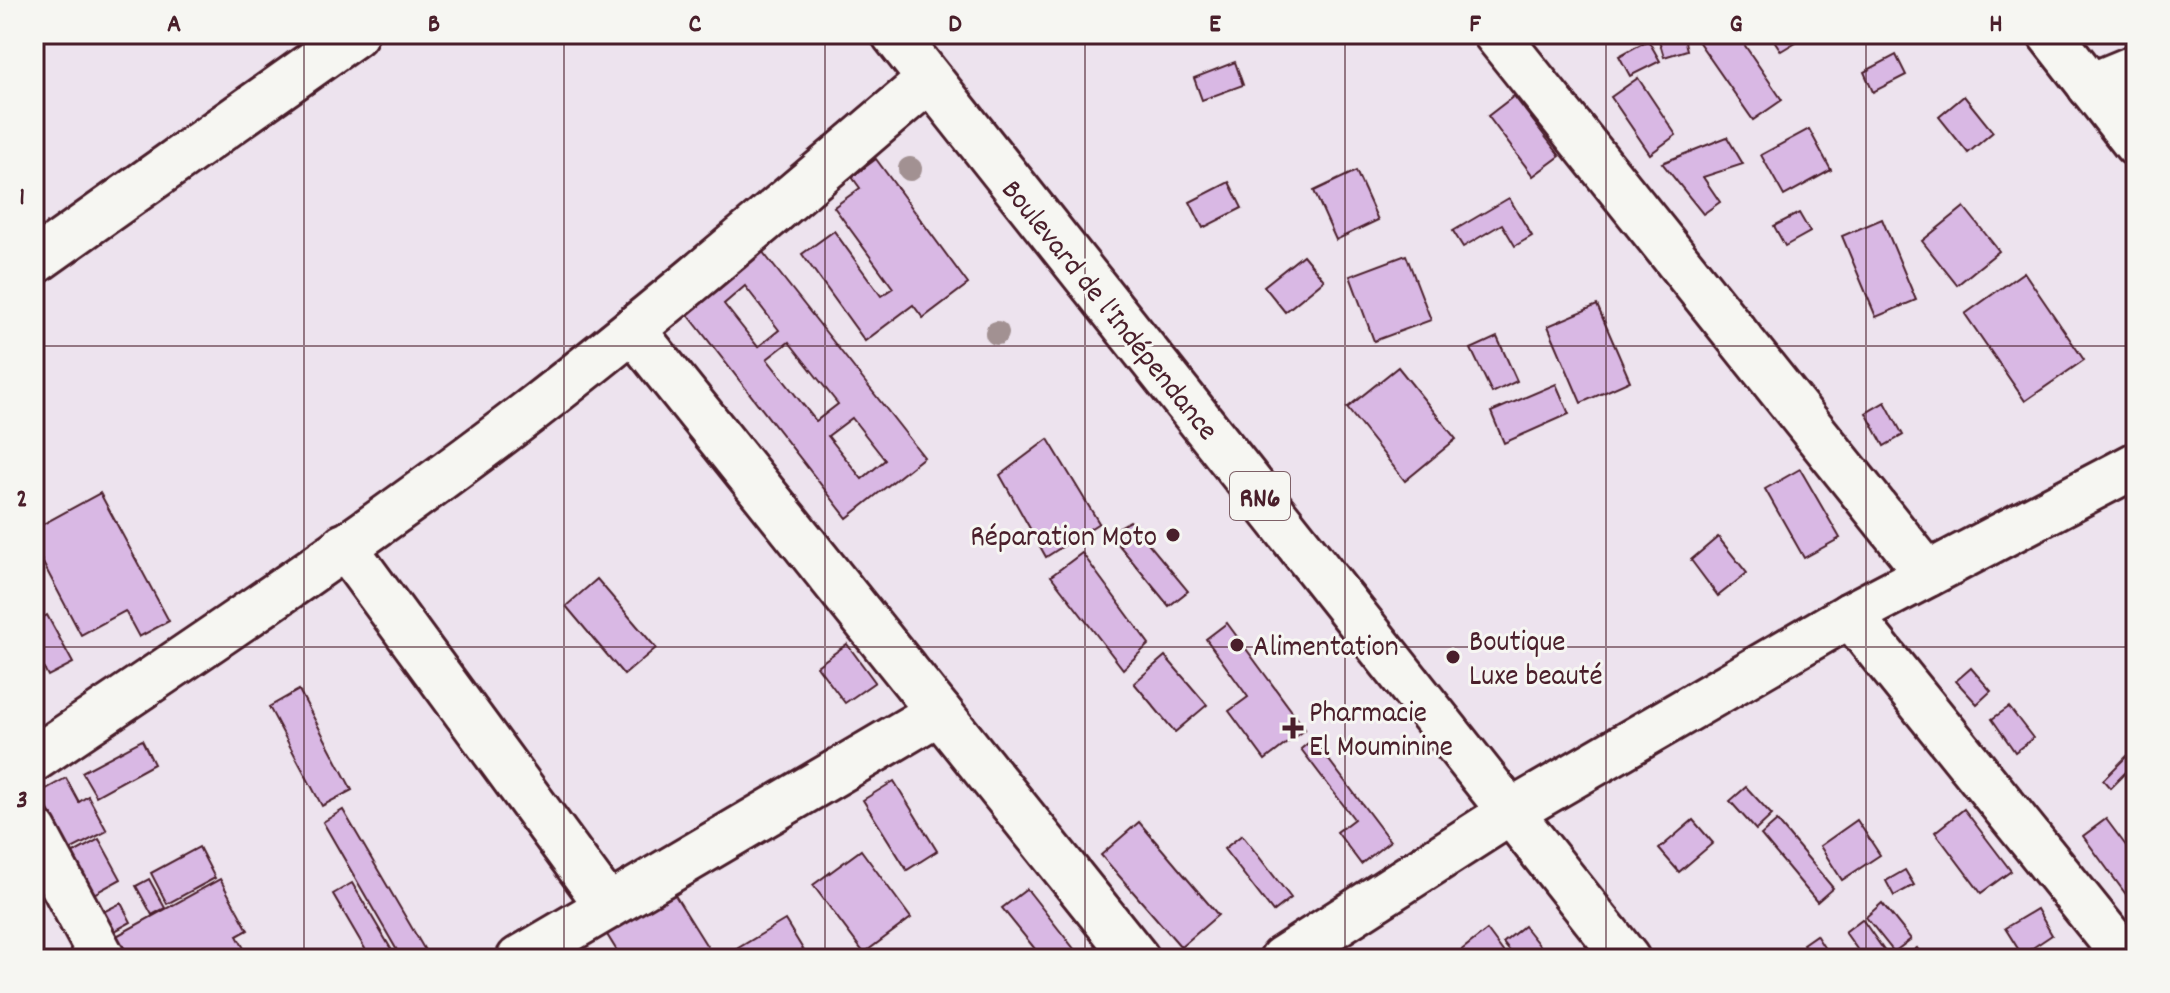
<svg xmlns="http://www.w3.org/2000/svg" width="2170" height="993" font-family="Dekko,sans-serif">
  <rect width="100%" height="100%" fill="#ede3ee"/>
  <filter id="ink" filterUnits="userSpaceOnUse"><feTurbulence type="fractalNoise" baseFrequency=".0125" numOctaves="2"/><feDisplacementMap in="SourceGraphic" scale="16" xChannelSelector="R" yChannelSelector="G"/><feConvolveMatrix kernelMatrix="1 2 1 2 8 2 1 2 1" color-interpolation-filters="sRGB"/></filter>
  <g filter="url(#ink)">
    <g fill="#d9b8e4" stroke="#4a1f2b" stroke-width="2" fill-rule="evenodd">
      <path d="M1683 34 1687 50 1664 57 1659 40Z"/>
      <path d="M1708 34H1737L1782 100 1753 120 1698 41Z"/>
      <path d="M1770 34H1809L1781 51Z"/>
      <path d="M1648 40 1660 61 1630 76 1619 56Z"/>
      <path d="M1896 55 1906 75 1873 92 1864 72Z"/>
      <path d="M1235 62 1243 85 1202 100 1194 78Z"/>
      <path d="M1638 78 1676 135 1650 154 1611 97Z"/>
      <path d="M1514 96 1560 156 1533 176 1488 116Z"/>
      <path d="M1964 96 1993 132 1968 153 1939 117Z"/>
      <path d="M1809 129 1831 170 1784 196 1761 155Z"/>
      <path d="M1727 137 1743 164 1703 177 1720 202 1703 214 1662 163Z"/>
      <path d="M876 159 968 284 923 318 913 305 865 341 802 254 834 231 881 296 893 288 834 207 860 188 852 177Z"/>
      <path d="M1356 171 1378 220 1336 240 1314 191Z"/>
      <path d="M1229 182 1242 208 1203 228 1190 202Z"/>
      <path d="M1509 198 1532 236 1515 246 1502 224 1463 247 1453 231Z"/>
      <path d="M1964 207 1999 251 1957 285 1922 241Z"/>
      <path d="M1799 213 1810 232 1785 246 1774 226Z"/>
      <path d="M1882 219 1916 300 1876 317 1842 236Z"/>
      <path d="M762 251 924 457 847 518 686 312ZM745 286 779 330 758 347 724 304ZM789 342 838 404 816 421 767 359ZM852 418 885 460 862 479 828 436Z"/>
      <path d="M1303 255 1324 280 1285 312 1264 286Z"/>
      <path d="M1406 255 1431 320 1374 341 1350 276Z"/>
      <path d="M2024 272 2084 360 2025 401 1965 314Z"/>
      <path d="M1597 305 1630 381 1581 403 1548 326Z"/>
      <path d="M1497 337 1517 381 1492 393 1471 349Z"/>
      <path d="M1398 367 1456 439 1405 481 1347 408Z"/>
      <path d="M1556 384 1569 414 1504 443 1491 412Z"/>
      <path d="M1885 402 1903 435 1884 446 1866 413Z"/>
      <path d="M1048 439 1099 523 1046 557 1000 475Z"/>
      <path d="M1800 469 1840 538 1804 558 1765 489Z"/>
      <path d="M100 493 169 621 139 637 125 611 81 635 34 546V529Z"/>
      <path d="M1130 521 1188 591 1169 606 1109 533Z"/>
      <path d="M1718 537 1747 573 1718 596 1691 560Z"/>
      <path d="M1082 553 1149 644 1123 669 1051 576Z"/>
      <path d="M597 579 656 648 624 675 566 606Z"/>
      <path d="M47 615 73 663 48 676 34 649V622Z"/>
      <path d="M1227 623 1305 729 1265 760 1229 711 1248 697 1206 639Z"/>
      <path d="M847 644 875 682 845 703 817 666Z"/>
      <path d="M1165 656 1207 705 1175 732 1134 683Z"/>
      <path d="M1971 668 1991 691 1977 704 1956 681Z"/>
      <path d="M299 690 352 790 322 806 269 707Z"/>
      <path d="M2009 707 2033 738 2015 752 1992 719Z"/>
      <path d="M1313 739 1390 841 1361 864 1337 832 1354 819 1301 749Z"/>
      <path d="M142 740 154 764 96 796 82 772Z"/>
      <path d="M2136 747V762L2110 788 2103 780Z"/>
      <path d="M66 778 79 802 88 796 107 831 70 850 39 793Z"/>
      <path d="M894 781 937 851 907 870 863 800Z"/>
      <path d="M1746 787 1772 815 1756 830 1730 801Z"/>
      <path d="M1964 809 2011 871 1981 893 1935 832Z"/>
      <path d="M343 810 426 952 413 959H402L323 822Z"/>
      <path d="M2106 819 2136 859V908L2083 836Z"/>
      <path d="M1693 820 1713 843 1679 872 1659 849Z"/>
      <path d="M1857 820 1880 855 1842 880 1820 846Z"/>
      <path d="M1777 821 1833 888 1817 902 1761 835Z"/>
      <path d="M1139 822 1218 915 1181 947 1101 855Z"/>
      <path d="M1242 835 1291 898 1273 912 1224 849Z"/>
      <path d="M99 839 121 879 92 895 70 855Z"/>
      <path d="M199 847 215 878 167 904 151 873Z"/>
      <path d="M861 850 911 918 864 953 813 885Z"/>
      <path d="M1905 870 1914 885 1894 896 1886 881Z"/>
      <path d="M149 879 165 908 152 915 136 886Z"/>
      <path d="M220 879 248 930 237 936 250 959H122L111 939Z"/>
      <path d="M352 883 397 959H371L333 894Z"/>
      <path d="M1027 889 1082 959H1043L1002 908Z"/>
      <path d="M673 892 715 959H622L606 933Z"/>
      <path d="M121 903 131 922 111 933 101 913Z"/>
      <path d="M1882 903 1911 939 1894 952 1866 917Z"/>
      <path d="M2037 909 2052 935 2022 955 2005 928Z"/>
      <path d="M1862 919 1890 959H1864L1845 932Z"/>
      <path d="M785 920 809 959H720Z"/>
      <path d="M1524 926 1550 959H1516L1503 943Z"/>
      <path d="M1487 930 1504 953 1496 959H1450Z"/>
      <path d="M1816 935 1827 952 1813 959 1803 944Z"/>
      <path d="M1917 948 1925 959H1902Z"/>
      <path d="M1779 950 1784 959H1764Z"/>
    </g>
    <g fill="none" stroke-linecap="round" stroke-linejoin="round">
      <defs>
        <g id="minor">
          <path d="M1496 34 1928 574"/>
          <path d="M2050 34 2136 144"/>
          <path d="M2090 86 2136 67"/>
          <path d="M34 262 355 34"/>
          <path d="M633 330 1137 959"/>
          <path d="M344 546 608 906"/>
          <path d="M1850 615 2127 959"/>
          <path d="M34 759C201 647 369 535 529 412 666 306 797 192 929 80"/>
          <path d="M34 831 103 959"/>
          <path d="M519 959 939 712"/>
          <path d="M1282 959 1511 812 1850 615 2136 465"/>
        </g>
        <path id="highway" d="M894 34 1627 959"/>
      </defs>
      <use href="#minor" stroke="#4a1f2b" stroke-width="50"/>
      <use href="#highway" stroke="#4a1f2b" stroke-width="50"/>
      <use href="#minor" stroke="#f6f6f2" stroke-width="44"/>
      <use href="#highway" stroke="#f6f6f2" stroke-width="44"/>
    </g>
    <g fill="#a29192">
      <circle cx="910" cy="169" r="12"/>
      <circle cx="997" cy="333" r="12"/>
    </g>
  </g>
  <path fill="none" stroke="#4a1f2b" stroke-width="2" stroke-opacity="0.55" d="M304 34V959M564 34V959M825 34V959M1085 34V959M1345 34V959M1606 34V959M1866 34V959M34 346H2136M34 647H2136"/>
  <g fill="#4a1f2b" stroke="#f6f6f2" stroke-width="3">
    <circle cx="1173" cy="535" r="8"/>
    <circle cx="1237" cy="645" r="8"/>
    <circle cx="1453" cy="657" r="8"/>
    <path d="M1289 716h8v8h8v8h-8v8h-8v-8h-8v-8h8z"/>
  </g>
  <g text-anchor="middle" stroke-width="6" stroke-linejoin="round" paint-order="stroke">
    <rect fill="#f6f6f2" stroke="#7e6067" stroke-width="2" x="1230" y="472" width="60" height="48" rx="6"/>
    <g font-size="28" font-weight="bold" fill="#4a1f2b">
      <text x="1260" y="506">RN6</text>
    </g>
    <g font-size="30" fill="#4a1f2b" stroke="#f6f6f2">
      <text transform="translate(1111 309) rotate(51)" y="10">Boulevard de l'Indépendance</text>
    </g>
    <g font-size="30" fill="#4a1f2b" stroke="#f6f6f2" text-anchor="start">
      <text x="1157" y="545" text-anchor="end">Réparation Moto</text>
      <text x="1469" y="650">Boutique<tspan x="1469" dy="34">Luxe beauté</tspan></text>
      <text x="1253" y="655">Alimentation</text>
      <text x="1309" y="721">Pharmacie<tspan x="1309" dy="34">El Mouminine</tspan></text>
    </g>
  </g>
  <rect width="2170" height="993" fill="none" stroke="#f6f6f2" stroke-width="88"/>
  <rect x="44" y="44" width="2082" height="905" fill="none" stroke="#4a1f2b" stroke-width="3"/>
  <g font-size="26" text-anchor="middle" font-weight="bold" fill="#4a1f2b">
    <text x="174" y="31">A</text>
    <text x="434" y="31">B</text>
    <text x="695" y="31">C</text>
    <text x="955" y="31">D</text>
    <text x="1215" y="31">E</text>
    <text x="1475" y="31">F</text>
    <text x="1736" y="31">G</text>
    <text x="1996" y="31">H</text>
    <text x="22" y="204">1</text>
    <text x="22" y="506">2</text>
    <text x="22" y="807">3</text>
  </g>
</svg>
